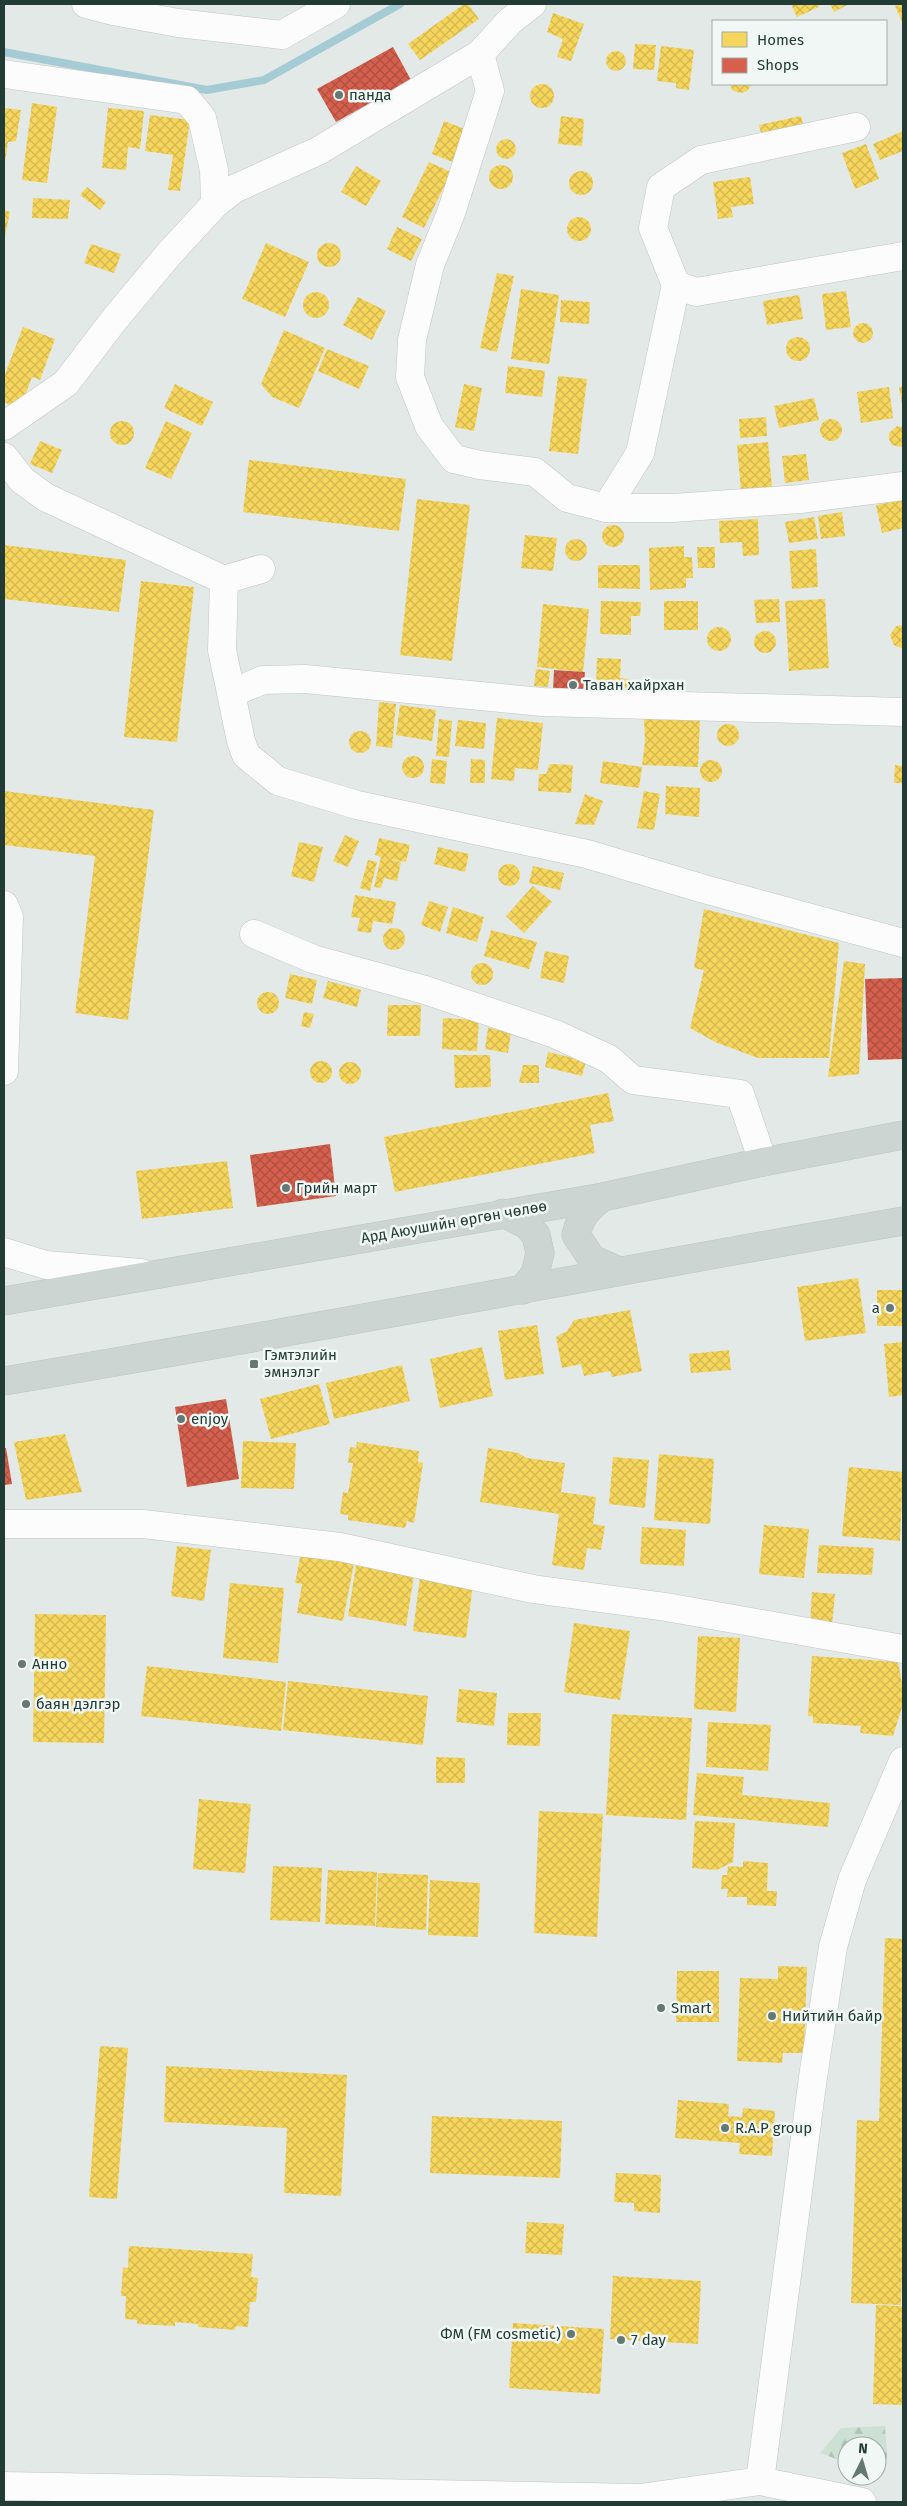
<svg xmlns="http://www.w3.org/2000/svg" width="907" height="2506" font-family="'Fira Sans',sans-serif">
  <defs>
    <pattern id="forest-firs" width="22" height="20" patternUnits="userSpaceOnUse" patternTransform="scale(1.25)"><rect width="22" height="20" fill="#cce1d4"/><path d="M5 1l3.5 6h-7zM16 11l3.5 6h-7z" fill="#afc2b7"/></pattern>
    <pattern id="homes-cross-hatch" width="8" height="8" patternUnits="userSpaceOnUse" patternTransform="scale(1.25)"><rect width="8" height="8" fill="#f6d55c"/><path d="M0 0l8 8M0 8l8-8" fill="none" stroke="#d3b851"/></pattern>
    <pattern id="shops-cross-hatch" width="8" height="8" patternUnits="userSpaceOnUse" patternTransform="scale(1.25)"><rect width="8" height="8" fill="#d6604d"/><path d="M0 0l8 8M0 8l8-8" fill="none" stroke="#ad5041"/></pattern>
  </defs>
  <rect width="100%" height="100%" fill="#e3e9e6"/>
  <path fill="url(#forest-firs)" d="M885 2426 887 2456 884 2474 877 2472V2446H847V2463L820 2453 841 2428Z"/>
  <g fill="url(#homes-cross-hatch)">
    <path d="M464 4H468L479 19 420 60 408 44Z"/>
    <path d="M791 4H818L819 7 797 17Z"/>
    <path d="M830 4H849L834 12Z"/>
    <path d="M901 4H903V24L895 6Z"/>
    <path d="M553 13 584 24 571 61 557 57 563 39 547 32Z"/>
    <path d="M635 44 656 45 654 70 633 69Z"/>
    <path d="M661 46 694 50 689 90 676 88V83L657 81Z"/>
    <circle cx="616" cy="61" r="10"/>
    <path d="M729 84H752L747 91 741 93 733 91Z"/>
    <circle cx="542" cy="96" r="12"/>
    <path d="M32 103 57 107 47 183 22 180Z"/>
    <path d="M4 108 21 110 16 141 8 142 5 163Z"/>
    <path d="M108 108 144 111 140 149 128 147 126 170 102 168Z"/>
    <path d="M150 115 190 120 180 191 168 190 173 155 145 151Z"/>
    <path d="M561 116 584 119 582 146 558 144Z"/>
    <path d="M801 116 804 128 762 138 759 125Z"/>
    <path d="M444 121 465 129 453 162 432 154Z"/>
    <path d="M903 131V151L880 160 873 144Z"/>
    <circle cx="506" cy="149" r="10"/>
    <path d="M866 144 879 179 855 189 842 153Z"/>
    <path d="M429 162 451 172 424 228 402 217Z"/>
    <circle cx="501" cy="177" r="12"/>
    <path d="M356 166 381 181 366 206 341 192Z"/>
    <circle cx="581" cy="183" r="12"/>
    <path d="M750 177 754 204 731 207 733 217 718 219 713 182Z"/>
    <path d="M87 187 106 202 100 210 80 195Z"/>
    <path d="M33 198 70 200 68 219 32 218Z"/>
    <path d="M4 210 10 212 5 236H4Z"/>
    <circle cx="579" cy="229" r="12"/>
    <path d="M397 227 422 239 411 261 387 249Z"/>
    <path d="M266 243 309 262 285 317 242 299Z"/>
    <circle cx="329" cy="255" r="12"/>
    <path d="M91 244 121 254 114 273 84 263Z"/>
    <path d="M497 273 514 276 497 352 480 348Z"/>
    <path d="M521 289 559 295 549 364 511 359Z"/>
    <path d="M846 291 851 327 826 330 822 294Z"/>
    <circle cx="316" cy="305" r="13"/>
    <path d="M799 295 803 319 767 325 763 301Z"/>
    <path d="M358 297 386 311 372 340 343 325Z"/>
    <path d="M561 300 590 302 589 324 560 322Z"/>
    <circle cx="863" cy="333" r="10"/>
    <path d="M23 327 55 339 40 380 32 377 20 409 4 402V377Z"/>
    <path d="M284 330 325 348 299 408 272 397 261 384Z"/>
    <circle cx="798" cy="349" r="12"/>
    <path d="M327 349 369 366 359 389 318 371Z"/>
    <path d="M508 366 545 371 542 397 505 393Z"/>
    <path d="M558 376 587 379 578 454 549 451Z"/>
    <path d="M175 384 213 402 202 426 164 408Z"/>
    <path d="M464 384 482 388 474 431 455 427Z"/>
    <path d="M903 386V404H902L899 387Z"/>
    <path d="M889 387 893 418 861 423 857 392Z"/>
    <path d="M814 398 819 420 779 428 774 406Z"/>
    <path d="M766 417 767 436 740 438 739 419Z"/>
    <circle cx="831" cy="430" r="11"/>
    <circle cx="122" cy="433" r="12"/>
    <path d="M166 421 192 433 171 479 145 468Z"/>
    <path d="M897 426 903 427 902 447 892 445 889 439V433Z"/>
    <path d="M40 441 62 450 52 473 30 464Z"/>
    <path d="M768 442 772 488 741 491 737 445Z"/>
    <path d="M806 454 809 480 785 483 782 456Z"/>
    <path d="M249 460 406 479 399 531 243 512Z"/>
    <path d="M417 499 470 505 452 661 400 655Z"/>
    <path d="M903 500V528L882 533 876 505Z"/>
    <path d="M842 512 845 536 821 539 818 516Z"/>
    <path d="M814 517 818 539 789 543 785 522Z"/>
    <path d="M758 519 759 555 743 556 742 542 720 543 719 521Z"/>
    <circle cx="613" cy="536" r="11"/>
    <path d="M525 535 557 538 553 571 521 568Z"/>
    <circle cx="576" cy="550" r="11"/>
    <path d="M4 545 126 560 119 612 4 599Z"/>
    <path d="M684 546V557H692L693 578H686V588L650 590 649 548Z"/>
    <path d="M697 547H715V568H698Z"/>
    <path d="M816 549 818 587 792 589 789 551Z"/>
    <path d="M598 565H640V589L598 588Z"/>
    <path d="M141 581 194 587 177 742 124 737Z"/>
    <path d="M779 599 780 622 756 623 754 600Z"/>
    <path d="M825 599 829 668 789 671 785 601Z"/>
    <path d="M601 601 641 602 640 616H631V635L600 634Z"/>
    <rect x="664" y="601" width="34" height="29"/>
    <path d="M543 604 589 609 583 672 537 667Z"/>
    <path d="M903 625V648H901L894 645 890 635 896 626Z"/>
    <circle cx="719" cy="639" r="12"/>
    <circle cx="765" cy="642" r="11"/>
    <path d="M597 658 621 659 620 678 630 679 629 691 596 690Z"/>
    <path d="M536 669 550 671 548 687 534 686Z"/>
    <path d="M379 702 396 704 392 748 376 746Z"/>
    <path d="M400 705 436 710 432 741 396 735Z"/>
    <path d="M497 718 543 723 538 770 515 768 514 781 491 779Z"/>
    <path d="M644 718 700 720 698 767 642 765 645 742Z"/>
    <path d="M439 719 452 721 449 757 436 756Z"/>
    <path d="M458 720 486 723 484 749 455 746Z"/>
    <circle cx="728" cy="735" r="11"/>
    <circle cx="360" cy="742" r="11"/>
    <circle cx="413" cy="767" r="11"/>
    <path d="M432 759 447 761 445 784 430 783Z"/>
    <path d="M471 759 485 760V783H470Z"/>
    <circle cx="711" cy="771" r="11"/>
    <path d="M603 761 642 767 639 788 600 783Z"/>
    <path d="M550 764 573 765 571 793 538 791 539 774H546Z"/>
    <path d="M895 765 903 766V783H894Z"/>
    <path d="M666 786 700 788 699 817 665 814Z"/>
    <path d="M4 791 154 810 128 1020 75 1013 95 856 4 845Z"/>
    <path d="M644 791 660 794 654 830 637 828Z"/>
    <path d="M585 794 603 801 594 825 575 824Z"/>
    <path d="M345 835 359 841 348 867 333 861Z"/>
    <path d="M379 838 410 845 406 862 386 858 401 862 397 881 384 878 381 888 374 887 381 857 375 855Z"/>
    <path d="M299 842 323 847 314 882 291 876Z"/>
    <path d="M438 847 469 854 465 872 434 864Z"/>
    <path d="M368 860 377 862 370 891 360 888Z"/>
    <circle cx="509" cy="875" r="11"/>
    <path d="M533 866 564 873 560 890 529 883Z"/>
    <path d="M533 886 552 902 524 933 506 916Z"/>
    <path d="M355 895 396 902 392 924 373 921 371 933 357 931 360 918 351 917Z"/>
    <path d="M429 901 448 907 440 932 421 925Z"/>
    <path d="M453 907 484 917 477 942 446 933Z"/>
    <path d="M704 909 839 943 829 1058H758L715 1042 690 1028 704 970 694 968Z"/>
    <circle cx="394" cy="939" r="11"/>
    <path d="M491 930 537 942 529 969 484 956Z"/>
    <path d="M545 951 569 956 564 983 540 978Z"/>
    <path d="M844 961 865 964 859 1074 828 1077Z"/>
    <circle cx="482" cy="974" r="11"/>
    <path d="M290 974 317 980 312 1004 285 998Z"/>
    <path d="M328 981 361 990 357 1007 323 998Z"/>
    <circle cx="268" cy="1003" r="11"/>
    <path d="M388 1005H421L420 1036H387Z"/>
    <path d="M304 1012 314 1014 310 1028 301 1026Z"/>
    <path d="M443 1018 479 1020 477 1051 442 1049Z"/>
    <path d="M488 1028 511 1032 508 1053 485 1049Z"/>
    <path d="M548 1052 586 1061 582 1076 545 1067Z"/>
    <path d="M454 1055H490L491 1087 455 1088Z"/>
    <circle cx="321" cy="1072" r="11"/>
    <circle cx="350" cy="1073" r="11"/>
    <path d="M523 1065H539V1083H519Z"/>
    <path d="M608 1093 614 1121 590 1125 595 1153 395 1192 384 1137Z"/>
    <path d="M227 1161 233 1208 142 1219 136 1171Z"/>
    <path d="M858 1278 866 1333 805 1341 797 1287Z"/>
    <rect x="877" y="1290" width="26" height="36"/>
    <path d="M630 1310 642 1371 612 1377 610 1371 584 1376 581 1364 562 1368 556 1337 567 1331 574 1320Z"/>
    <path d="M537 1325 544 1374 505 1380 498 1331Z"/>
    <path d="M903 1342V1395L889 1397 884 1344Z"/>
    <path d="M482 1347 493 1396 440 1408 430 1359Z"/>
    <path d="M729 1350 731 1370 691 1373 689 1354Z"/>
    <path d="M402 1365 410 1401 334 1419 326 1383Z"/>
    <path d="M319 1384 330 1424 271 1439 260 1399Z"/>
    <path d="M65 1434 82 1492 26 1500 14 1442Z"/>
    <path d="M243 1441 296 1443 294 1489 241 1488Z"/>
    <path d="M357 1442 419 1451 418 1462 423 1463 414 1523 407 1521 405 1528 348 1520V1515L340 1514 343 1492 348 1493 353 1463H348L350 1447 356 1448Z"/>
    <path d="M488 1448 518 1453 527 1458 565 1463 561 1492 596 1497 593 1524 605 1526 601 1550 587 1548 584 1570 552 1565 559 1514 480 1502Z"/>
    <path d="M659 1454 714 1459 710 1524 654 1520Z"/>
    <path d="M613 1457 649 1460 645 1508 609 1504Z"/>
    <path d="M849 1467 903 1472 900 1541 842 1536Z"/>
    <path d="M764 1525 809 1529 804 1578 759 1574Z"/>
    <path d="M642 1527 686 1530 684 1566 640 1564Z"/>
    <path d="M819 1545 874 1548 872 1575 817 1573Z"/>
    <path d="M177 1546 211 1550 204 1601 171 1596Z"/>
    <path d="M302 1548 355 1558 343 1621 297 1613 302 1584 295 1583Z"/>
    <path d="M357 1559 415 1569 406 1626 348 1616Z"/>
    <path d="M420 1577 473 1584 466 1638 413 1631Z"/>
    <path d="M230 1583 284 1588 278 1663 223 1658Z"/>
    <path d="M812 1592 835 1594 832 1625 810 1624Z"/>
    <path d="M35 1614 106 1615 104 1743 33 1742Z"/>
    <path d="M574 1623 630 1631 620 1700 564 1692Z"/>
    <path d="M698 1636 740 1638 736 1712 694 1709Z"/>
    <path d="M812 1656 898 1662 903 1689V1704L893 1736 860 1733 861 1726 813 1723V1716H808Z"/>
    <path d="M147 1666 286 1682 281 1731 141 1716Z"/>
    <path d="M288 1681 428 1696 423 1745 283 1730Z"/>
    <path d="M459 1689 497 1693 494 1726 456 1722Z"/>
    <path d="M508 1713H541L540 1746 507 1745Z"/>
    <path d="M612 1714 692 1718 686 1820 606 1815Z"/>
    <path d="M708 1722 771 1725 768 1771 706 1767Z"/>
    <path d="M436 1757 465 1758V1783H436Z"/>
    <path d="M697 1773 744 1777 742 1795 830 1803 828 1827 693 1815Z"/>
    <path d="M199 1799 251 1804 245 1873 193 1869Z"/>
    <path d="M539 1811 603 1814 597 1937 534 1933Z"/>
    <path d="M695 1821 735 1823 733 1862 717 1870 692 1868Z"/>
    <path d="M743 1861 768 1863 767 1891H777L776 1906 747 1905V1897H727L728 1889H721L722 1875H727L728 1866 743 1867Z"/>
    <path d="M273 1866 322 1868 320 1922 270 1920Z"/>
    <path d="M328 1870 377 1872 375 1926 325 1924Z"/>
    <path d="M378 1873 428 1875 426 1930 376 1927Z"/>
    <path d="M430 1880 480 1883 478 1937 428 1935Z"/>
    <path d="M885 1938 903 1939V2243L901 2305 851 2303 857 2120 879 2121Z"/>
    <path d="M778 1966 807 1967 804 2053H783L782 2063 737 2061 740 1978 778 1979Z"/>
    <path d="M677 1971H719V2022H676Z"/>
    <path d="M100 2046 128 2048 117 2199 89 2197Z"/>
    <path d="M166 2066 347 2075 341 2196 284 2193 287 2128 164 2122Z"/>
    <path d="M678 2100 729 2104 728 2116 742 2117 743 2108 775 2111 772 2156 739 2154 740 2143 675 2138Z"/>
    <path d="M432 2116 562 2121 560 2178 430 2173Z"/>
    <path d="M616 2173 661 2175 660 2213 634 2211V2203L614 2202Z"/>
    <path d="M527 2222 564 2224 562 2255 525 2253Z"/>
    <path d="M129 2246 253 2254 251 2277 258 2278 256 2302H250L248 2327 236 2326 235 2330 198 2327V2324L175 2322V2326L137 2324V2320L125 2319 126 2296H121L123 2267 128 2268Z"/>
    <path d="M613 2276 701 2281 698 2344 610 2339Z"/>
    <path d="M876 2305 903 2306V2405L873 2404Z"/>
    <path d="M513 2323 604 2329 600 2394 509 2388Z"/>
  </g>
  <g fill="url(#shops-cross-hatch)">
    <path d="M393 47 411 80 336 122 317 89Z"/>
    <path d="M554 670 585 672 583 693 553 691Z"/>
    <path d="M903 978V1059L868 1060 865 979Z"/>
    <path d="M330 1144 336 1196 257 1207 250 1155Z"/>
    <path d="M226 1399 239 1479 187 1487 175 1407Z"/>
    <path d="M4 1448H6L12 1484 4 1485Z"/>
  </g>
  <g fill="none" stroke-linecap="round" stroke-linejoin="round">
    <path stroke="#a5ccd5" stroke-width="8" d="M4 52 207 90 264 80 400 4"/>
    <defs>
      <g id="street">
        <path d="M86 4 113 11 178 23 282 35 336 4"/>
        <path d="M480 54 490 91 451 213 430 265 412 340 410 377 429 426 454 459 480 465 535 472 567 498 606 508H673L800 499 903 486"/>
        <path d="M4 74 187 100 202 118 214 170 215 204 168 255 114 320 66 383 4 426"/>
        <path d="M856 127 701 160 661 187 653 228 676 285 696 292 903 256"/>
        <path d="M215 204 234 189 318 151 480 54 510 21 532 4"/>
        <path d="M4 457 22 480 45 497 224 580 222 650 241 741 246 755 278 781 357 805 587 854 704 889 903 943"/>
        <path d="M606 508 640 453 676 285"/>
        <path d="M224 580 261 569"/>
        <path d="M232 693 263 680 305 679 542 702 903 712"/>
        <path d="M4 905 9 917 4 1071"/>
        <path d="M254 934 313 959 425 990 555 1034 609 1059 633 1080 740 1094 763 1162"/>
        <path d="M4 1252 46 1265 141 1273"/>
        <path d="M4 1524H143L340 1547 533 1589 666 1607 903 1649"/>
        <path d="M760 2481 813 2077 833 1947 852 1880 903 1761"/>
      </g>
      <path id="secondary" d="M4 2486 640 2498 760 2481 862 2502"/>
      <g id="primary">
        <path d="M603 1197C587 1209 580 1217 576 1235L592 1259 619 1271"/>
        <path d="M503 1213 527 1225 536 1235 540 1253 535 1274 522 1290"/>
        <path d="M4 1301 603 1197 763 1162 903 1135"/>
        <path d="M4 1381C304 1331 603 1273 903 1221"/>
      </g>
    </defs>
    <use href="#street" stroke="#c0c6c3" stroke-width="29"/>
    <use href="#secondary" stroke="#bfc6c3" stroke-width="29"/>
    <use href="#primary" stroke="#bcc5c2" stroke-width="29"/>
    <use href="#street" stroke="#fbfcfb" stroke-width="28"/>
    <use href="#secondary" stroke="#fbfcfb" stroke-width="28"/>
    <use href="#primary" stroke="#cdd5d3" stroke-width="28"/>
  </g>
  <g fill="#667873" stroke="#f1f7f5" stroke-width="2">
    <circle cx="339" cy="95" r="5"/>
    <circle cx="573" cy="685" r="5"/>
    <circle cx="286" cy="1188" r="5"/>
    <circle cx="890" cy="1308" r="5"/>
    <rect x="249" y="1359" width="10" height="10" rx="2.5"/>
    <circle cx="181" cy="1419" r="5"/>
    <circle cx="22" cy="1664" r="5"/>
    <circle cx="26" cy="1704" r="5"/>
    <circle cx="661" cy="2008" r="5"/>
    <circle cx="772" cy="2016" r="5"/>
    <circle cx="725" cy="2128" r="5"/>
    <circle cx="571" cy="2334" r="5"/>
    <circle cx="621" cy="2340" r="5"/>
  </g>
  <g text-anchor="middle" stroke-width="5" stroke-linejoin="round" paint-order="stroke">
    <g font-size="15" fill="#223b35" stroke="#f1f7f5" text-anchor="start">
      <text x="349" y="100">панда</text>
      <text x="583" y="690">Таван хайрхан</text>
      <text x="296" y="1193">Грийн март</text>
      <text x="880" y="1313" text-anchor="end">а</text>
      <text x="264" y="1360">Гэмтэлийн<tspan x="264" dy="17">эмнэлэг</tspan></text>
      <text x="191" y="1424">enjoy</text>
      <text x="32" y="1669">Анно</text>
      <text x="36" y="1709">баян дэлгэр</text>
      <text x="671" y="2013">Smart</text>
      <text x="782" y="2021">Нийтийн байр</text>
      <text x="735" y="2133">R.A.P group</text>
      <text x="561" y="2339" text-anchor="end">ФМ (FM cosmetic)</text>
      <text x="631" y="2345">7 day</text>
    </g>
    <g font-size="15" fill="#223b35" stroke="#f1f7f5">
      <text transform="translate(454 1222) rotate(-10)" y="5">Ард Аюушийн өргөн чөлөө</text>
    </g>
  </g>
  <rect width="907" height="2506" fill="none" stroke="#223b35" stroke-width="10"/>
  <rect x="712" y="20" width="175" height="65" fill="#f1f7f5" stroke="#9eaca8"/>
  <rect x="722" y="32" width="25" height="15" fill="#f6d55c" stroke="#9eaca8"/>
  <text x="757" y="45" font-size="15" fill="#223b35">Homes</text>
  <rect x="722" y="58" width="25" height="15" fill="#d6604d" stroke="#9eaca8"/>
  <text x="757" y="70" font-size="15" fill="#223b35">Shops</text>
  <g transform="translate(862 2461) rotate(5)"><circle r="24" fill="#f1f7f5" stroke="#9eaca8"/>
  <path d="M0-4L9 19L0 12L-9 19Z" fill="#667873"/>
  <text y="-8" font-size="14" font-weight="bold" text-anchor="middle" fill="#223b35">N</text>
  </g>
</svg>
